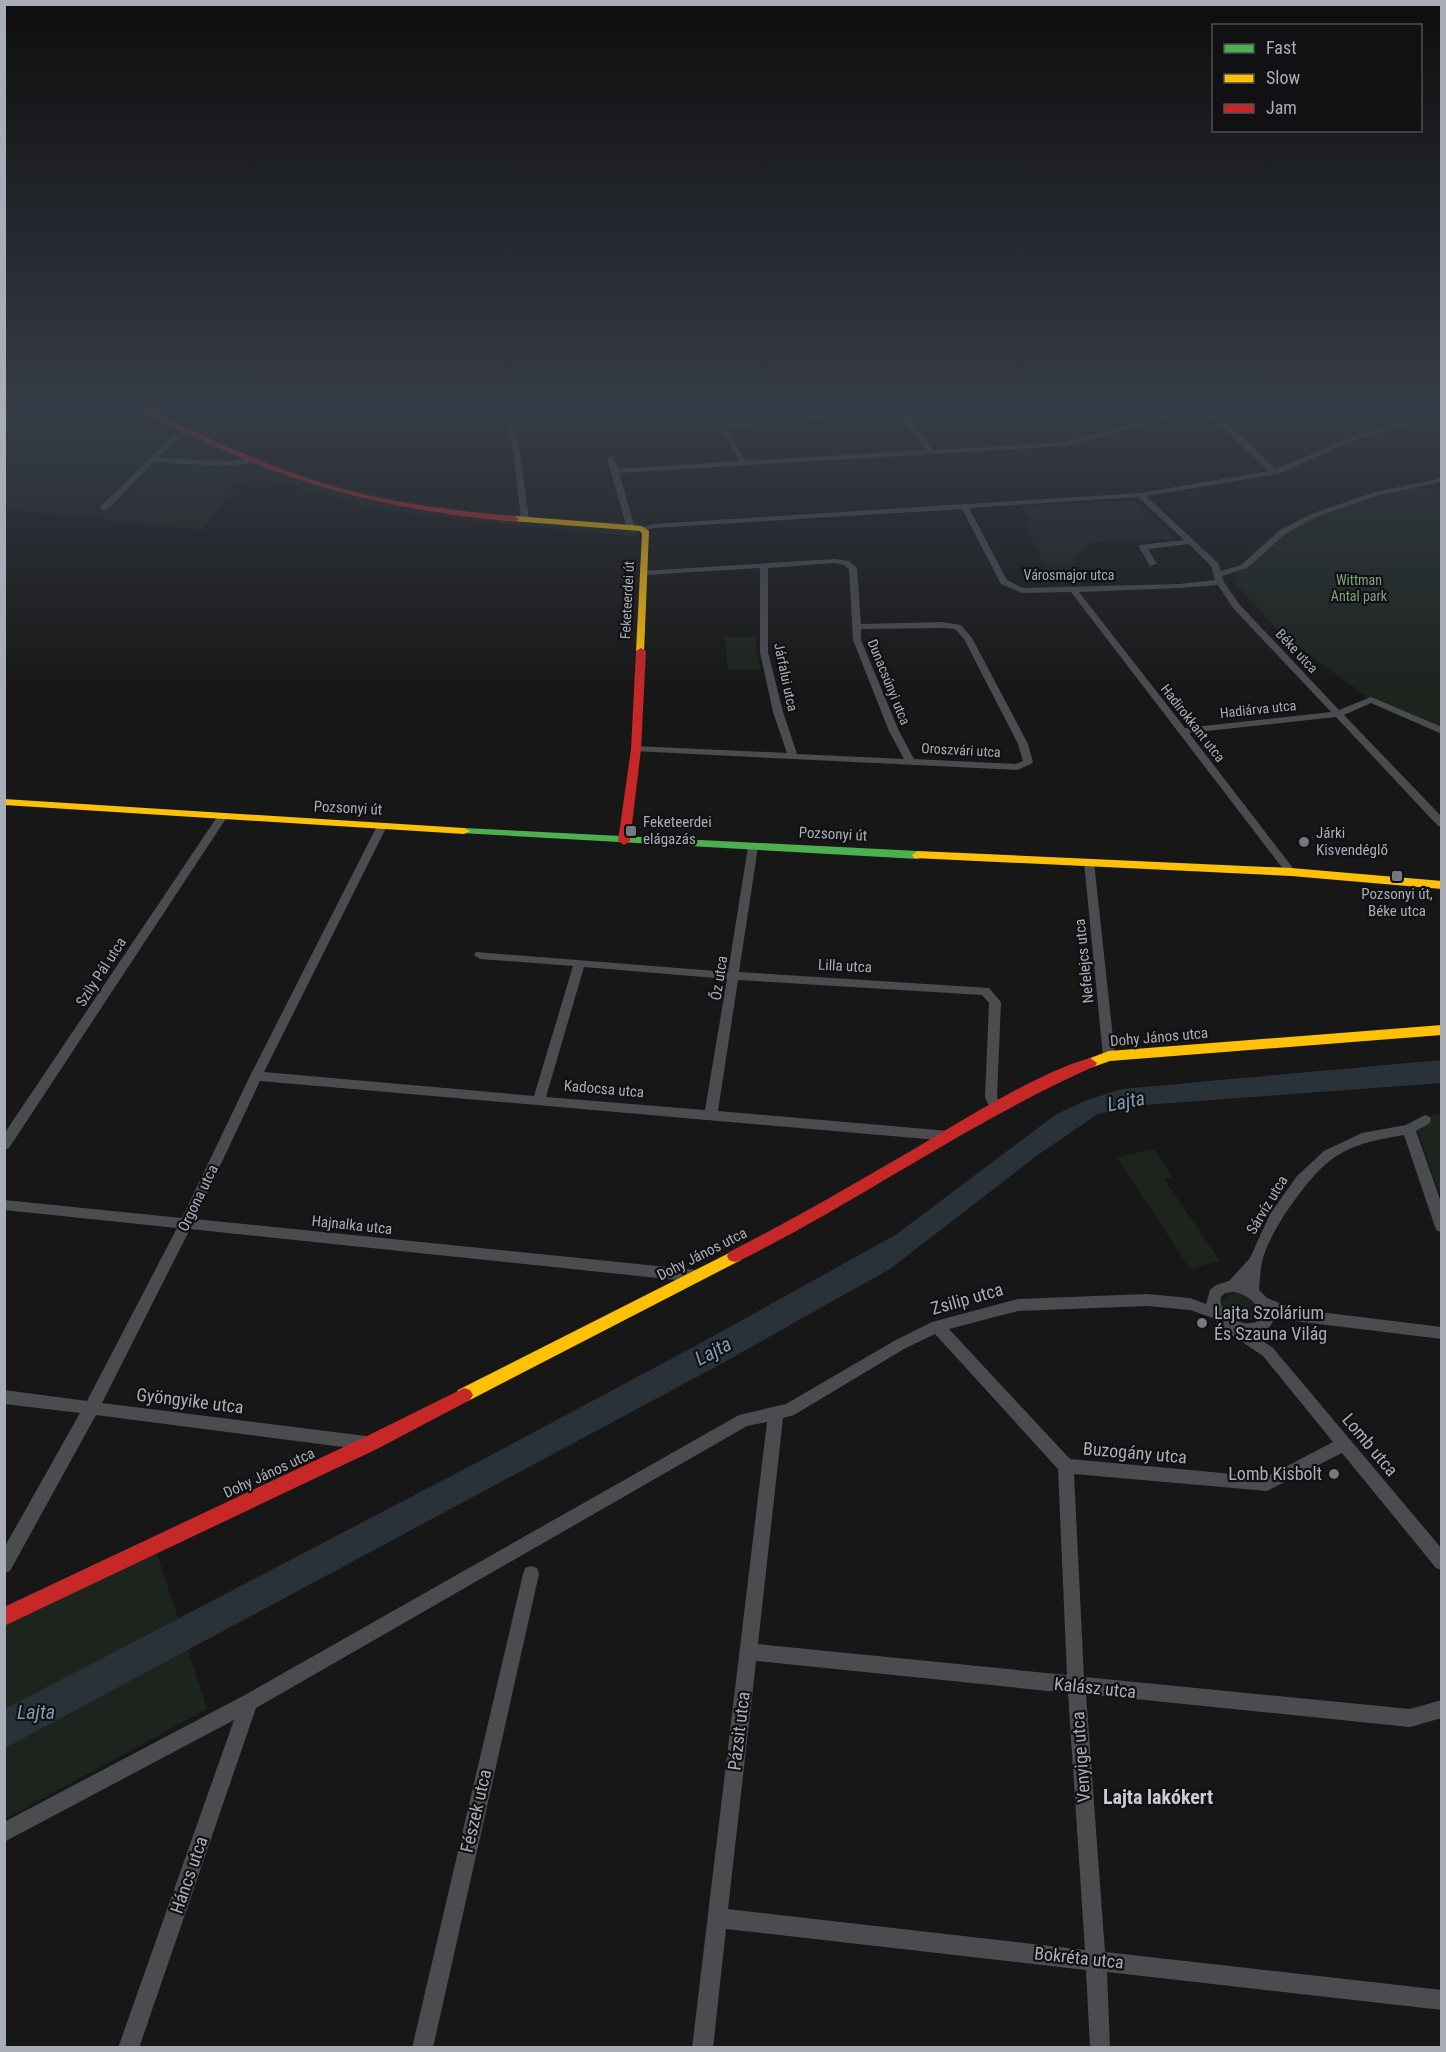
<svg xmlns="http://www.w3.org/2000/svg" width="1446" height="2052" font-family="'Roboto Condensed',sans-serif">
  <rect width="100%" height="100%" fill="#171717"/>
  <path fill="#212123" d="M1133 500 1177 539 1093 542 1074 556 1077 563 1043 564 1025 523 1031 521 1021 507Z"/>
  <g fill="#1d241e">
    <path d="M114 406H268L212 440C236 450 260 461 285 469 357 495 433 506 509 514 553 518 597 522 641 522L639 537 422 516 358 504 258 477 239 483 202 530 5 509V428Z"/>
    <path d="M1405 487 1441 489V731L1371 700 1279 632 1236 584 1235 572 1249 565 1293 525 1355 501Z"/>
    <path d="M1040 543H1065L1074 562H1049Z"/>
    <path d="M725 637H756V652L761 670H728Z"/>
    <path d="M1436 1114H1441V1198L1415 1123Z"/>
    <path d="M1154 1149 1172 1177 1164 1179 1220 1261 1190 1269 1117 1157Z"/>
    <path d="M1229 1294C1242 1292 1253 1297 1258 1310L1255 1319 1239 1323 1224 1313 1220 1304Z"/>
    <path d="M156 1550 207 1709 5 1819V1622Z"/>
  </g>
  <path fill="#2a3239" d="M1441 1060V1083L1145 1105 1098 1114 1039 1154 890 1269 717 1366 5 1748V1709L497 1452 699 1344 897 1234 1055 1115 1087 1100 1122 1089Z"/>
  <g fill="none" stroke-linecap="round" stroke-linejoin="round">
    <g fill="#4b4c50" fill-rule="evenodd">
      <path d="M516 406H523L511 424 519 448 529 519 525 521 521 519 513 448 505 424Z"/>
      <path d="M936 406 905 411 933 450 1066 442 1192 408 1190 406C1217 406 1256 451 1276 469L1355 436 1442 413V417L1359 438 1278 474 1146 496 1218 563 1221 571 1241 565 1280 530 1311 514 1375 492 1442 478V482L1379 495 1316 517 1285 534 1247 568 1222 576 1224 582 1239 604 1339 710 1371 697 1442 727V734L1371 703 1344 715 1442 817V827L1438 826 1336 717 1189 733 1296 872 1295 874H1287L1071 592 1022 593 1001 584 962 509 653 528 642 531 638 529 653 524 1140 493 1269 471 1218 423 1197 411 1066 446 619 473 635 528 631 530 627 528 607 458 613 457 618 469 740 461 720 428 722 425 900 407ZM898 411 926 450 746 461 726 428ZM1138 497 1184 540 1140 545 1139 547 1150 566 1157 564 1148 549 1189 544 1211 566 1215 580 1179 584 1023 588 1007 580 969 508ZM1218 585 1233 608 1331 712 1185 728 1079 592 1179 588Z"/>
      <path d="M188 430 191 432 190 433 175 440 158 458 230 461 251 459 255 461C238 470 176 463 154 462L107 510H101V506L171 438Z"/>
      <path d="M835 559 849 561 857 568 861 624 942 622 961 625 972 638 1028 744 1033 762 1031 764 1017 770 633 751 631 749 636 746 787 753 773 712 760 652V568L645 575 641 573 642 571ZM835 563 844 565 849 569 853 640 889 731 904 759 797 754 783 712 768 652V568ZM942 628 955 629 964 639 1018 744 1023 761 1016 764 914 759 899 731 861 640V629Z"/>
      <path d="M222 814 227 817 9 1148 4 1150V1134L217 817Z"/>
      <path d="M382 823 387 826 264 1072 534 1096 573 966 480 959 474 955 476 952 728 972 748 847 753 844 758 847 739 972 989 988 1001 1002 997 1097 1003 1110 1002 1113H992L985 1097 989 1003 982 995 738 980 718 1111 949 1131 954 1133 955 1136 954 1139 949 1141 260 1081 195 1219 696 1270 701 1272 703 1276 701 1280 696 1282 190 1229 102 1403 366 1436 372 1438 374 1443 372 1448 366 1450 96 1415 10 1571 4 1573V1548L80 1413 4 1404V1390L87 1401 177 1228 4 1210V1200L182 1218 250 1076 377 826ZM584 967 727 979 705 1110 546 1097Z"/>
      <path d="M1089 859 1094 862 1115 1056 1109 1060 1103 1056 1084 862Z"/>
      <path d="M1425 1115 1430 1117 1431 1120 1430 1123 1416 1131 1442 1205V1232L1437 1231 1435 1227 1404 1135C1380 1139 1356 1143 1335 1157 1310 1173 1268 1233 1262 1262 1260 1271 1260 1281 1259 1290L1267 1298 1295 1309 1442 1327V1339L1294 1321 1275 1313C1273 1327 1267 1331 1254 1335L1273 1348 1442 1549V1570L1436 1568 1342 1453 1267 1491 1074 1474 1084 1677 1410 1709 1442 1700V1718L1410 1727 1086 1694 1105 1952 1442 1990V2010L1107 1972 1110 2048H1090L1086 1970 726 1929 713 2048H692L767 1422 747 1426 256 1708 139 2048H118L234 1720 4 1842V1822L243 1696 739 1415 786 1404 894 1341 932 1322 1018 1299 1147 1294 1190 1298 1206 1304 1210 1290 1216 1285 1229 1281 1250 1258 1270 1214 1297 1176 1324 1151 1362 1133 1406 1125ZM1233 1292C1246 1294 1256 1301 1260 1314L1256 1322C1240 1327 1218 1316 1221 1297L1225 1293ZM1147 1306 1190 1310 1213 1318 1226 1331 1263 1356 1333 1442 1266 1477 1070 1459 949 1329 1018 1311ZM935 1334 1058 1469 1067 1675 758 1644 783 1418 794 1415 904 1349ZM756 1661 1068 1693 1085 1950 728 1909Z"/>
      <path d="M531 1566 537 1568 539 1574 433 2048H412L523 1574 525 1568Z"/>
    </g>
    <path fill="#4caf50" fill-rule="evenodd" d="M464 828 918 851 924 855 918 859 460 833 458 831Z"/>
    <g fill="#ffc107" fill-rule="evenodd">
      <path d="M515 516 642 526 649 531 644 653 636 651 642 534 640 531 512 521V517Z"/>
      <path d="M4 799 464 828 470 831 464 834 4 805Z"/>
      <path d="M918 851 1291 868 1442 881V889L1291 876 914 858 912 855Z"/>
      <path d="M1442 1025V1035L1110 1061 1090 1068 1083 1063 1085 1060 1109 1051Z"/>
      <path d="M735 1250 741 1252 743 1256 741 1260 470 1400 464 1402 458 1400 455 1395 458 1390Z"/>
    </g>
    <g fill="#c62828" fill-rule="evenodd">
      <path d="M134 406H144C210 440 276 471 347 490 402 505 459 511 515 516L519 519 515 522C400 511 304 490 199 439 178 429 153 420 134 406Z"/>
      <path d="M641 648 646 651 641 749 630 841 624 845 618 841 631 749 636 651Z"/>
      <path d="M1090 1058 1097 1063 1095 1066C971 1121 861 1200 741 1260L735 1262 729 1260 727 1256 729 1252C800 1216 868 1176 936 1136 980 1110 1041 1072 1090 1058Z"/>
      <path d="M464 1388 470 1390 473 1395 470 1400 377 1449 4 1626V1607L365 1437Z"/>
    </g>
  </g>
  <linearGradient id="sky" x2="0" y2="1"><stop stop-color="#0d0d0d"/><stop offset="0.59" stop-color="#363c47"/><stop offset="1" stop-color="#363c47" stop-opacity="0"/></linearGradient>
  <rect width="1446" height="694" fill="url(#sky)"/>
  <g fill="#757880" stroke="#111113" stroke-width="2">
    <rect x="625" y="825" width="12" height="12" rx="3"/>
    <circle cx="1304" cy="842" r="6"/>
    <rect x="1391" y="870" width="12" height="12" rx="3"/>
    <circle cx="1202" cy="1323" r="6"/>
    <circle cx="1334" cy="1474" r="6"/>
  </g>
  <g text-anchor="middle" stroke-width="4.5" stroke-linejoin="round" paint-order="stroke">
    <g font-size="14" fill="#a8adb8" stroke="#111113">
      <text x="1069" y="580">Városmajor utca</text>
      <text transform="translate(627 600) rotate(-87)" y="5">Feketeerdei út</text>
      <text transform="translate(1297 651) rotate(47)" y="5">Béke utca</text>
      <text transform="translate(786 677) rotate(78)" y="5">Járfalui utca</text>
      <text transform="translate(889 682) rotate(68)" y="5">Dunacsúnyi utca</text>
      <text transform="translate(1258 709) rotate(-6)" y="5">Hadiárva utca</text>
      <text transform="translate(1193 723) rotate(52)" y="5">Hadirokkant utca</text>
      <text transform="translate(961 750) rotate(3)" y="5">Oroszvári utca</text>
    </g>
    <g font-size="14" fill="#7fa381" stroke="#111113">
      <text x="1359" y="585">Wittman<tspan x="1359" dy="16">Antal park</tspan></text>
    </g>
    <g font-size="15" fill="#a8adb8" stroke="#111113">
      <text transform="translate(348 808) rotate(3)" y="5">Pozsonyi út</text>
      <text transform="translate(833 834) rotate(3)" y="5">Pozsonyi út</text>
      <text transform="translate(1084 961) rotate(-96)" y="5">Nefelejcs utca</text>
      <text transform="translate(845 966) rotate(3)" y="5">Lilla utca</text>
      <text transform="translate(101 972) rotate(-57)" y="5">Szily Pál utca</text>
      <text transform="translate(719 978) rotate(-81)" y="5">Őz utca</text>
      <text transform="translate(1159 1037) rotate(-5)" y="5">Dohy János utca</text>
      <text transform="translate(604 1089) rotate(5)" y="5">Kadocsa utca</text>
      <text transform="translate(198 1198) rotate(-64)" y="5">Orgona utca</text>
      <text transform="translate(1267 1205) rotate(-59)" y="5">Sárvíz utca</text>
      <text transform="translate(352 1225) rotate(6)" y="5">Hajnalka utca</text>
      <text transform="translate(702 1254) rotate(-27)" y="5">Dohy János utca</text>
      <text transform="translate(269 1473) rotate(-25)" y="5">Dohy János utca</text>
    </g>
    <g font-size="15" fill="#a8adb8" stroke="#111113" text-anchor="start">
      <text x="643" y="827">Feketeerdei<tspan x="643" dy="17">elágazás</tspan></text>
      <text x="1316" y="838">Járki<tspan x="1316" dy="17">Kisvendéglő</tspan></text>
      <text x="1397" y="899" text-anchor="middle">Pozsonyi út,<tspan x="1397" dy="17">Béke utca</tspan></text>
    </g>
    <g font-size="18" fill="#a8adb8" stroke="#111113">
      <text transform="translate(967 1299) rotate(-16)" y="6">Zsilip utca</text>
      <text transform="translate(190 1401) rotate(7)" y="6">Gyöngyike utca</text>
      <text transform="translate(1370 1445) rotate(50)" y="6">Lomb utca</text>
      <text transform="translate(1135 1453) rotate(5)" y="6">Buzogány utca</text>
      <text transform="translate(1095 1688) rotate(6)" y="6">Kalász utca</text>
      <text transform="translate(739 1731) rotate(-83)" y="6">Pázsit utca</text>
      <text transform="translate(1081 1757) rotate(-94)" y="6">Venyige utca</text>
      <text transform="translate(476 1811) rotate(-77)" y="6">Fészek utca</text>
      <text transform="translate(189 1875) rotate(-71)" y="6">Háncs utca</text>
      <text transform="translate(1079 1958) rotate(6)" y="6">Bokréta utca</text>
    </g>
    <g font-size="18" fill="#a8adb8" stroke="#111113" text-anchor="start">
      <text x="1214" y="1319">Lajta Szolárium<tspan x="1214" dy="21">És Szauna Világ</tspan></text>
      <text x="1322" y="1480" text-anchor="end">Lomb Kisbolt</text>
    </g>
    <g font-size="20" font-style="italic" fill="#7f9bb3" stroke="#111113">
      <text transform="translate(1126 1101) rotate(-11)" y="7">Lajta</text>
      <text transform="translate(713 1351) rotate(-28)" y="7">Lajta</text>
      <text x="36" y="1719">Lajta</text>
    </g>
    <g font-size="20" font-weight="bold" fill="#c9ccd4" stroke="#111113">
      <text x="1158" y="1804">Lajta lakókert</text>
    </g>
  </g>
  <rect width="1446" height="2052" fill="none" stroke="#a8adb8" stroke-width="12"/>
  <rect x="1212" y="24" width="210" height="108" fill="#111113" stroke="#4d4f55" stroke-width="1.5"/>
  <rect x="1224" y="44" width="30" height="9" fill="#4caf50" stroke="#4d4f55" stroke-width="1.5"/>
  <text x="1266" y="54" font-size="18" fill="#a8adb8">Fast</text>
  <rect x="1224" y="74" width="30" height="9" fill="#ffc107" stroke="#4d4f55" stroke-width="1.5"/>
  <text x="1266" y="84" font-size="18" fill="#a8adb8">Slow</text>
  <rect x="1224" y="104" width="30" height="9" fill="#c62828" stroke="#4d4f55" stroke-width="1.5"/>
  <text x="1266" y="114" font-size="18" fill="#a8adb8">Jam</text>
</svg>
